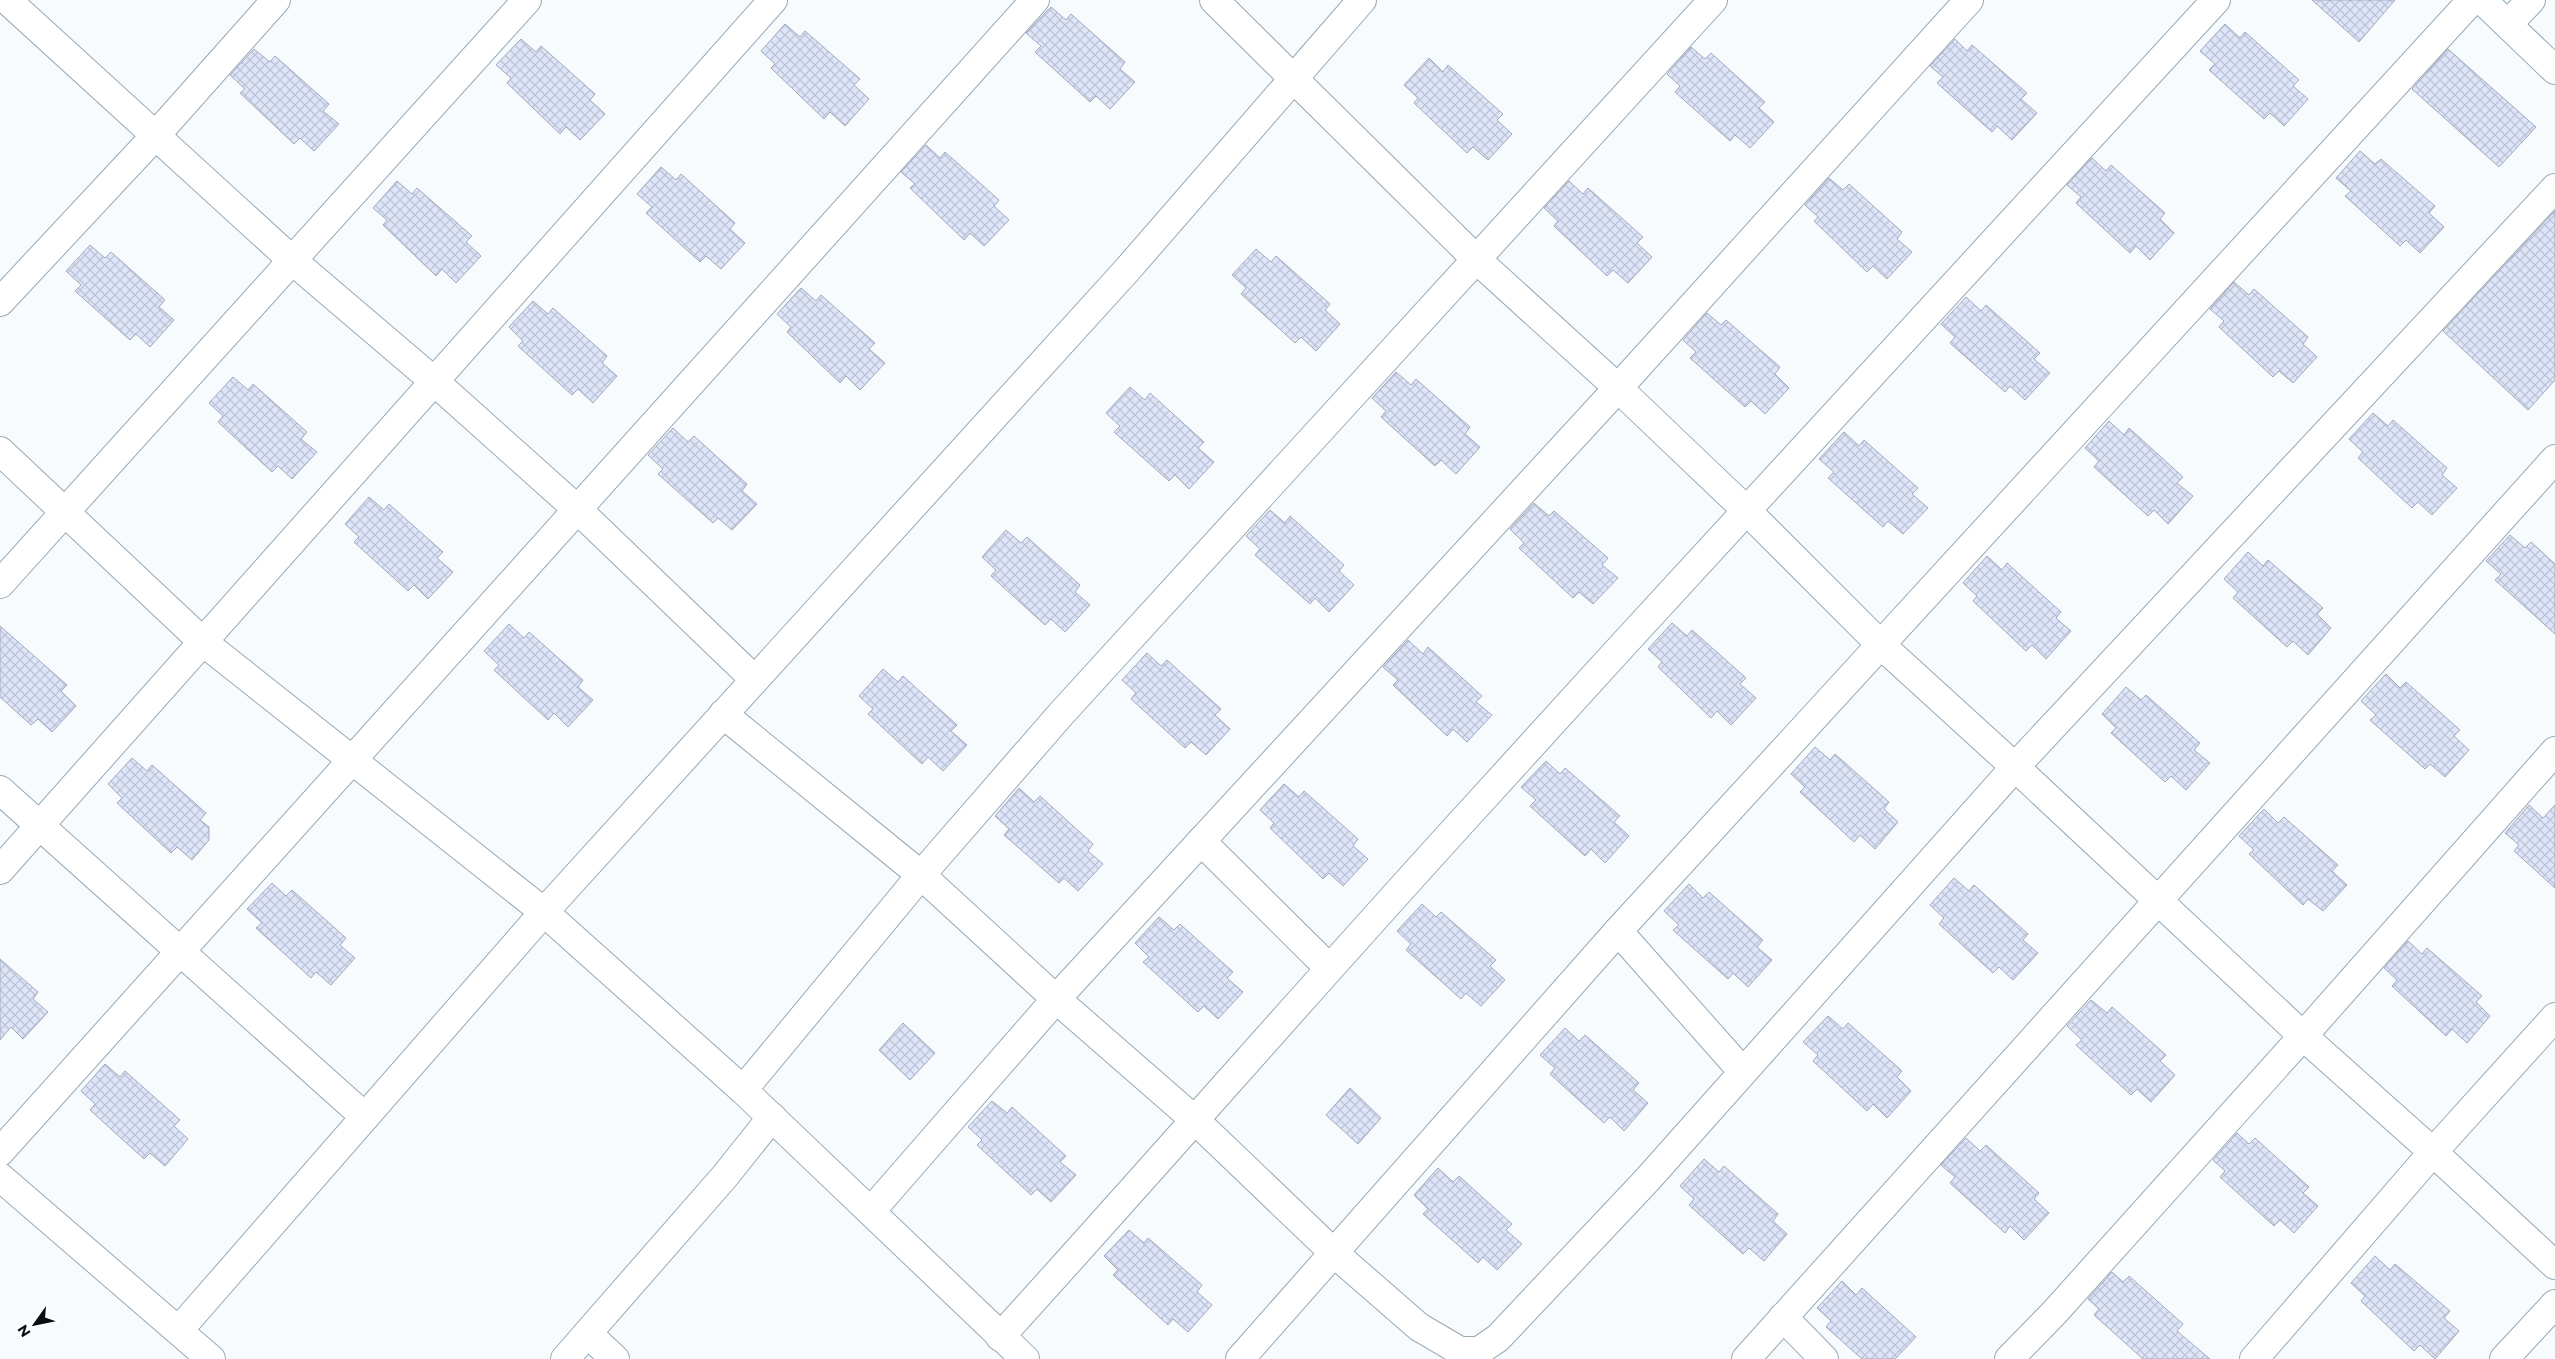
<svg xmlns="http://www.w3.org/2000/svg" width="2555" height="1359" font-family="Montserrat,sans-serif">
  <defs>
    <pattern id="building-cross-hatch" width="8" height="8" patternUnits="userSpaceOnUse" patternTransform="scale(1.25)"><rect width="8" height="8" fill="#dee5f9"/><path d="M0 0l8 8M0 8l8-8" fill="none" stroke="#bdc3d5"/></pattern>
  </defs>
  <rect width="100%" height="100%" fill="#f7fbfe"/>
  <g fill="url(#building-cross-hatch)" stroke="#a3aabd">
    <path d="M2312 0H2395L2359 42Z"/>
    <path d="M1051 7 1066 20 1071 14 1125 62 1120 69 1135 82 1110 109 1096 96 1090 102 1035 52 1041 46 1026 33Z"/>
    <path d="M785 24 800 37 805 31 860 79 854 85 869 99 845 126 830 112 824 119 771 68 775 64 761 51Z"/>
    <path d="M2225 24 2240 38 2245 32 2299 80 2293 86 2308 99 2284 126 2270 113 2264 119 2209 70 2215 64 2200 51Z"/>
    <path d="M521 39 536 52 541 46 595 94 590 100 605 114 580 140 566 127 560 134 507 83 511 78 496 65Z"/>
    <path d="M1955 39 1967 51 1972 45 2027 93 2021 99 2037 113 2012 140 1997 126 1992 132 1937 83 1943 77 1930 66Z"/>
    <path d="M1691 47 1705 59 1711 53 1765 102 1759 108 1774 122 1750 148 1735 135 1730 141 1675 92 1680 86 1667 74Z"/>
    <path d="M254 49 270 62 275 56 329 104 323 111 339 124 314 151 300 138 294 144 240 93 245 89 230 75Z"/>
    <path d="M2448 49 2536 127 2499 167 2412 89Z"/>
    <path d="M1429 58 1443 72 1448 65 1503 114 1497 120 1512 134 1488 160 1473 147 1467 153 1414 103 1418 98 1404 85Z"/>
    <path d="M926 145 940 158 945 152 999 200 994 206 1009 220 984 246 970 233 964 240 910 188 915 184 901 172Z"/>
    <path d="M2360 151 2375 164 2381 159 2435 206 2429 213 2444 227 2420 253 2406 240 2400 246 2345 196 2351 191 2336 178Z"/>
    <path d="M2092 158 2106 171 2111 165 2165 213 2160 219 2174 233 2150 260 2136 246 2130 253 2076 203 2081 197 2067 185Z"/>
    <path d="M661 167 676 180 681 174 735 223 730 229 745 243 721 269 706 256 700 262 646 213 652 207 637 194Z"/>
    <path d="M1829 178 1843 190 1849 184 1902 232 1897 239 1912 252 1887 279 1873 266 1867 272 1814 221 1818 217 1805 205Z"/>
    <path d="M397 181 412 194 417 188 472 236 466 242 481 256 456 283 442 269 436 276 383 225 387 220 373 208Z"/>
    <path d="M1569 181 1583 194 1588 188 1643 237 1637 243 1652 257 1628 283 1613 270 1607 276 1554 226 1558 221 1544 208Z"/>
    <path d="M2555 211V380L2528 410 2443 331Z"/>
    <path d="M90 245 105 258 111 252 165 300 159 307 174 320 150 347 136 334 130 340 75 291 81 285 66 271Z"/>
    <path d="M1256 249 1271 262 1276 256 1330 304 1325 310 1340 324 1316 351 1301 337 1295 343 1241 294 1246 288 1232 275Z"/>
    <path d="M2234 282 2249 295 2254 289 2308 337 2303 344 2317 357 2293 383 2279 371 2273 377 2219 327 2224 321 2210 309Z"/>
    <path d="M801 288 816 301 821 295 875 343 869 349 885 363 860 390 846 376 840 383 787 332 791 327 777 314Z"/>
    <path d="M1966 297 1981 311 1986 305 2040 353 2034 359 2050 373 2025 400 2010 386 2005 392 1950 343 1955 337 1941 324Z"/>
    <path d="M533 301 548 314 553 308 607 356 602 363 617 376 593 403 578 389 572 395 518 346 523 341 509 327Z"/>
    <path d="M1707 313 1721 325 1726 320 1780 367 1775 374 1789 388 1765 414 1751 401 1745 407 1690 358 1696 352 1683 340Z"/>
    <path d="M1396 372 1411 385 1416 379 1470 427 1465 434 1480 447 1456 474 1441 460 1435 466 1381 417 1386 411 1372 398Z"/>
    <path d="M233 377 248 390 253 384 307 432 301 439 317 452 292 479 278 466 272 472 218 422 223 416 209 403Z"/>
    <path d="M1130 387 1145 400 1150 393 1204 442 1198 448 1214 462 1189 489 1175 475 1169 481 1114 432 1120 426 1106 413Z"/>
    <path d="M2373 413 2388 426 2393 420 2447 468 2442 475 2457 488 2432 515 2418 502 2412 508 2358 458 2363 452 2349 439Z"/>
    <path d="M2109 421 2124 435 2129 428 2183 477 2177 483 2193 496 2168 524 2154 510 2148 516 2094 467 2099 461 2085 448Z"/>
    <path d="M673 428 688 442 694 436 747 484 742 491 757 504 732 530 718 518 713 523 658 474 663 469 648 455Z"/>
    <path d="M1844 432 1859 446 1864 440 1918 488 1912 494 1928 508 1903 534 1888 521 1883 527 1828 478 1834 472 1819 459Z"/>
    <path d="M369 497 384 510 389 504 443 552 437 558 453 572 428 599 414 585 408 591 354 542 359 537 345 524Z"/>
    <path d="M1534 503 1549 516 1554 511 1608 558 1602 565 1618 578 1593 604 1579 592 1573 598 1519 548 1524 543 1510 529Z"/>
    <path d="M1270 510 1285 523 1290 516 1344 565 1339 571 1354 585 1329 612 1315 598 1310 604 1255 555 1260 549 1246 536Z"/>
    <path d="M1006 530 1021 543 1027 537 1080 585 1075 592 1090 605 1065 632 1051 619 1045 625 991 576 996 570 982 557Z"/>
    <path d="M2510 535 2525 548 2531 542 2555 564V634L2495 580 2501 574 2486 561Z"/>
    <path d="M2248 552 2263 566 2268 560 2323 608 2317 614 2331 628 2308 655 2293 641 2287 647 2233 598 2238 592 2224 579Z"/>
    <path d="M1987 556 2002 570 2007 563 2061 612 2056 618 2071 631 2046 659 2032 645 2026 651 1973 601 1977 596 1963 583Z"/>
    <path d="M1672 623 1687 636 1692 630 1746 678 1740 684 1756 698 1731 725 1717 711 1711 718 1658 667 1662 662 1648 649Z"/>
    <path d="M509 624 524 638 529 632 583 680 578 687 593 700 568 727 554 713 548 720 494 670 499 665 484 651Z"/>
    <path d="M0 626 67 685 61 691 76 706 52 732 38 719 31 725 0 697Z"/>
    <path d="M1408 640 1423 654 1428 647 1482 696 1476 702 1492 715 1467 742 1453 729 1447 736 1393 685 1398 680 1383 667Z"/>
    <path d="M1147 653 1161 666 1167 660 1221 709 1215 715 1230 729 1206 755 1191 742 1185 748 1131 699 1136 693 1122 680Z"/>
    <path d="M883 669 898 682 903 676 957 725 951 731 967 745 943 771 928 757 922 764 868 714 873 709 859 696Z"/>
    <path d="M2386 674 2400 688 2406 682 2460 730 2454 736 2469 750 2445 777 2430 764 2425 769 2370 720 2376 715 2361 701Z"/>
    <path d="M2126 687 2141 700 2146 695 2200 743 2194 750 2210 763 2186 790 2171 776 2165 782 2111 733 2116 728 2102 714Z"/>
    <path d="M1815 747 1830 760 1835 754 1889 802 1884 809 1898 822 1875 849 1860 835 1854 842 1800 792 1805 787 1791 774Z"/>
    <path d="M132 758 147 771 152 765 206 813 200 820 209 827V840L192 860 177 847 171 853 117 803 122 798 108 784Z"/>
    <path d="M1546 761 1560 774 1565 768 1620 816 1614 822 1629 836 1605 863 1591 849 1585 856 1530 806 1536 800 1521 787Z"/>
    <path d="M1284 784 1299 797 1304 791 1358 839 1353 846 1368 859 1343 886 1329 873 1323 879 1270 828 1274 823 1260 810Z"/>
    <path d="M1019 788 1034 802 1040 796 1093 844 1088 851 1103 864 1078 891 1064 878 1059 883 1004 835 1009 829 995 816Z"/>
    <path d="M2529 805 2543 818 2555 805V888L2514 851 2519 845 2505 833Z"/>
    <path d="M2264 809 2278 823 2284 817 2338 865 2332 871 2347 885 2323 911 2308 899 2303 905 2249 854 2254 850 2239 836Z"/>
    <path d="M1954 878 1969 891 1974 885 2028 934 2023 940 2038 953 2013 980 1999 967 1993 973 1939 924 1944 918 1930 905Z"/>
    <path d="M272 883 286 896 292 890 346 938 340 945 355 958 331 985 316 972 311 978 256 928 262 923 247 909Z"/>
    <path d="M1689 884 1703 898 1709 892 1763 940 1757 947 1772 960 1748 987 1733 973 1728 979 1673 930 1679 925 1664 911Z"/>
    <path d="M1422 904 1436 917 1441 912 1496 960 1490 966 1505 980 1481 1006 1466 993 1461 999 1406 950 1411 944 1397 931Z"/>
    <path d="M1159 917 1174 930 1180 924 1233 972 1227 978 1243 992 1218 1019 1204 1006 1198 1012 1143 962 1149 957 1135 943Z"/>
    <path d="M2408 941 2422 954 2427 948 2482 996 2476 1002 2490 1016 2467 1043 2452 1029 2446 1036 2392 986 2397 980 2384 968Z"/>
    <path d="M0 959 38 992 33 999 48 1012 23 1039 11 1027 0 1040Z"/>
    <path d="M2091 1000 2107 1013 2112 1007 2166 1055 2160 1061 2175 1075 2151 1102 2137 1089 2131 1095 2076 1045 2082 1040 2067 1026Z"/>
    <path d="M1828 1016 1843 1029 1848 1023 1902 1071 1897 1077 1911 1091 1887 1118 1873 1104 1867 1111 1813 1061 1818 1055 1803 1042Z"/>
    <path d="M903 1023 935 1053 910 1080 879 1050Z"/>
    <path d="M1565 1028 1579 1041 1585 1035 1639 1083 1633 1090 1648 1103 1624 1131 1610 1117 1604 1123 1550 1074 1555 1068 1540 1055Z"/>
    <path d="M105 1064 120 1077 125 1071 180 1120 174 1126 188 1139 165 1166 150 1153 144 1159 90 1110 95 1104 81 1091Z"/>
    <path d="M1350 1088 1381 1118 1358 1144 1326 1115Z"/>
    <path d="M992 1101 1007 1113 1012 1107 1066 1156 1060 1162 1076 1175 1051 1202 1037 1189 1031 1195 977 1145 982 1140 968 1127Z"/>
    <path d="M2237 1133 2249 1144 2255 1138 2309 1187 2303 1193 2318 1206 2294 1233 2280 1220 2274 1226 2220 1177 2225 1171 2213 1160Z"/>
    <path d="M1966 1138 1980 1151 1986 1145 2039 1193 2034 1199 2049 1213 2024 1240 2010 1226 2005 1233 1950 1183 1955 1177 1941 1165Z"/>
    <path d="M1704 1159 1719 1172 1724 1166 1778 1214 1773 1221 1787 1234 1764 1261 1749 1248 1743 1254 1689 1205 1694 1199 1680 1186Z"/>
    <path d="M1438 1168 1453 1182 1459 1176 1512 1224 1506 1230 1522 1244 1497 1270 1483 1257 1478 1263 1423 1214 1428 1209 1414 1195Z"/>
    <path d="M1129 1230 1144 1243 1148 1238 1202 1285 1197 1292 1212 1305 1188 1332 1173 1319 1168 1325 1113 1275 1118 1270 1104 1256Z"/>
    <path d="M2375 1256 2390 1270 2395 1264 2450 1311 2444 1318 2459 1331 2435 1359 2420 1345 2414 1351 2361 1301 2365 1296 2351 1283Z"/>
    <path d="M2112 1272 2123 1282 2129 1276 2183 1324 2177 1331 2210 1359H2143L2094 1315 2099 1309 2088 1299Z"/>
    <path d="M1842 1281 1856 1295 1862 1288 1916 1337 1895 1359H1862L1826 1327 1831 1321 1817 1308Z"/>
  </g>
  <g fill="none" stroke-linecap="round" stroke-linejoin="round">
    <defs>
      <g id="minor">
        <path d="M7 0 293 261 435 382 578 510 754 679"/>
        <path d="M1214 0 1476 259 1618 388 1747 511 1880 644 2015 767 2303 1036 2433 1152 2555 1265"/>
        <path d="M2482 0 2555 70"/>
        <path d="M2508 24 2531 0"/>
        <path d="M0 302 156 135 276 0"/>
        <path d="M0 451 203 642 544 912 743 1090 1025 1359"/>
        <path d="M0 584 527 0"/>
        <path d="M723 714 921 875 1056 999 1196 1121 1334 1253 1419 1327 1460 1351H1479L1498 1338 1647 1180 2015 767 2555 188"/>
        <path d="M0 790 365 1117"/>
        <path d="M1201 841 1329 968"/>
        <path d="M0 870 773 0"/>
        <path d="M1618 931 1743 1072"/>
        <path d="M743 1090 921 875 1061 714 1713 0"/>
        <path d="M0 1152 1035 0"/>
        <path d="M0 1177 211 1359"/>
        <path d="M871 1211 1056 999 1618 388 1969 0"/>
        <path d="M1783 1317 1824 1359"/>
        <path d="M179 1330 544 912 1127 270 1362 0"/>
        <path d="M588 1334 615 1359"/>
        <path d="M1000 1337C1161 1160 1318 979 1479 803 1723 534 1970 268 2216 0"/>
        <path d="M565 1359 725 1176 772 1117"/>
        <path d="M1240 1359 1618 931 2472 0"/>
        <path d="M1746 1359 2555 459"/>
        <path d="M2009 1359 2054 1313 2303 1036 2555 751"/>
        <path d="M2254 1359 2433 1152 2555 1017"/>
        <path d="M2504 1359 2555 1304"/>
      </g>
    </defs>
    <use href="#minor" stroke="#96a9b6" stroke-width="30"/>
    <use href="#minor" stroke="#fff" stroke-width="28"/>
  </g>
  <g transform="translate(35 1324) rotate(237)" stroke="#ffffff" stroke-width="4" paint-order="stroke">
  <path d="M0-4L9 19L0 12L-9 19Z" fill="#080f13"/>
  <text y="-8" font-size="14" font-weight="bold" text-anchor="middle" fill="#080f13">N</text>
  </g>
</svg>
